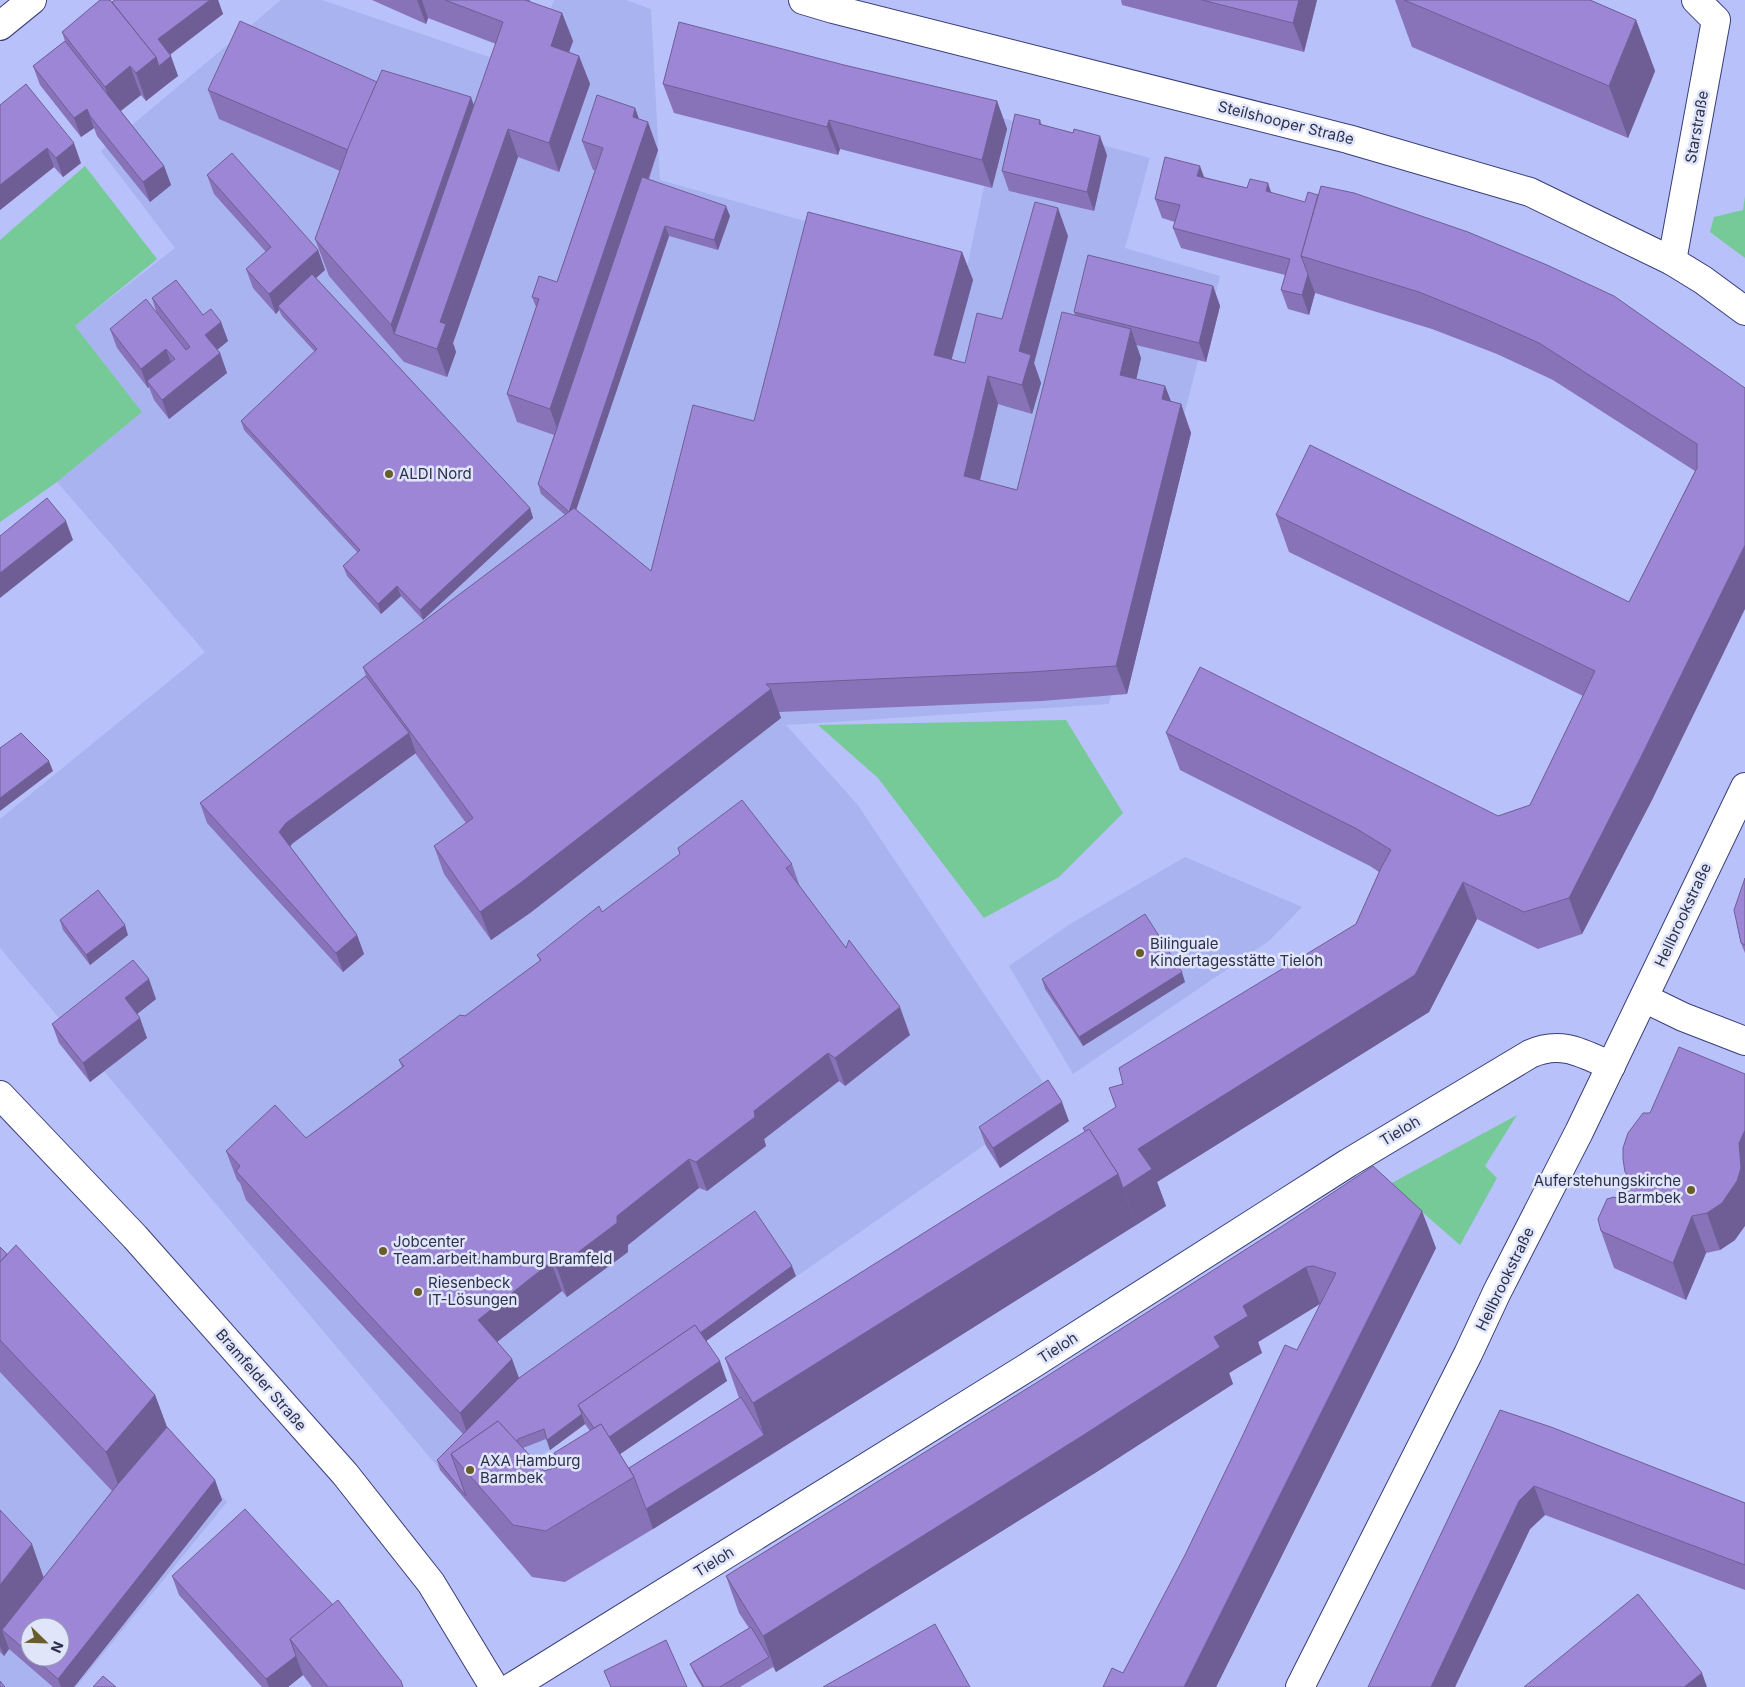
<svg xmlns="http://www.w3.org/2000/svg" width="1745" height="1687" font-family="Inter,sans-serif">
  <rect width="100%" height="100%" fill="#b8c1f9"/>
  <g fill="#a9b3ef" fill-rule="evenodd">
    <path d="M281 0H322L527 70 554 0H626L651 9 660 180 967 267 999 117 1150 158 1125 248 1220 276 1109 704 786 725 857 804 1053 1097 470 1505 0 948V819L205 652 57 482 142 412 75 326 175 248 101 151Z"/>
    <path d="M1185 857 1302 907 1270 940 1073 1074 1009 966 1070 924Z"/>
    <path d="M35 1296 227 1502 76 1687H0V1332ZM30 1627H60V1657H30Z"/>
  </g>
  <g fill="#75ca98">
    <path d="M85 166 157 259 75 326 142 412 57 482 0 522V240Z"/>
    <path d="M1745 196V258L1710 232 1714 217 1743 210Z"/>
    <path d="M1066 720 1123 813 1059 877 984 918 878 778 818 725Z"/>
    <path d="M1517 1115 1485 1166 1497 1178 1460 1245 1390 1184Z"/>
  </g>
  <g fill="none" stroke-linecap="round" stroke-linejoin="round">
    <defs>
      <g id="minor">
        <path d="M803 0 833 9 1348 139 1530 192 1672 261 1703 280 1745 311"/>
        <path d="M0 26 32 0"/>
        <path d="M1672 261 1716 20 1696 0"/>
        <path d="M1644 998 1683 1017 1745 1041"/>
        <path d="M512 1687 1031 1365 1348 1163 1530 1054C1561 1040 1582 1053 1611 1066"/>
        <path d="M1300 1687 1468 1354 1497 1292 1579 1132 1745 787"/>
      </g>
      <path id="major" d="M0 1095 135 1237 345 1474 431 1583 494 1687"/>
    </defs>
    <use href="#minor" stroke="#393e79" stroke-width="30"/>
    <use href="#major" stroke="#393e79" stroke-width="30"/>
    <use href="#minor" stroke="#fff" stroke-width="28"/>
    <use href="#major" stroke="#fff" stroke-width="28"/>
  </g>
  <g fill="#8873b8" fill-rule="evenodd">
    <path d="M115 0H218L223 14 170 55 178 76 146 101 141 95 121 111 164 166 171 185 150 202 97 136 94 128 81 137 40 85 33 66 65 41 62 32Z"/>
    <path d="M372 0H530V2L562 13 573 41 569 52 579 56 590 84 559 172 518 157 453 343 456 352 447 377 404 362 329 276 315 239 340 171 219 119 208 90 377 82 474 105 496 44 428 18 426 24Z"/>
    <path d="M1121 0H1317L1304 52 1122 5Z"/>
    <path d="M1395 0H1590L1636 20 1655 71 1628 138 1412 47Z"/>
    <path d="M844 65 997 101 1007 129 992 188 840 149 838 155 674 113 663 84Z"/>
    <path d="M0 105 81 163 63 177 54 167 0 210Z"/>
    <path d="M635 108 639 119 658 150 649 179 730 216 718 250 669 236 576 510 651 571 754 421 962 252 973 280 951 359 965 363 1002 319 1068 236 1034 363 1041 383 1032 414 998 404 980 480 1017 490 1075 315 1074 312 1213 286 1220 306 1206 362 1136 345 1141 358 1136 379 1165 386 1171 402 1181 404 1191 433 1127 694 1042 701 779 712 781 718 530 913 491 940 444 874 434 846 466 823 415 753 293 843 290 846 357 935 364 954 343 972 207 823 200 803 366 676 363 667 565 515 541 494 538 484 554 435 517 422 507 394 536 307 532 297 557 282 595 170H593L582 141Z"/>
    <path d="M1040 120 1042 125 1073 133 1107 155 1094 211 1009 191 1002 171Z"/>
    <path d="M207 175 318 250 325 270 316 278 530 508 533 518 423 620 401 596 381 614 347 576 343 566 358 553 244 430 241 421 315 352 282 316 279 310 276 314 253 288 246 269 266 252 214 194Z"/>
    <path d="M1204 177 1247 188 1271 193 1745 388 1653 798 1582 934 1538 949 1477 919 1429 1012 1157 1182 1166 1206 1136 1225 653 1529 565 1582 532 1577 440 1470 437 1460 463 1434 246 1200 240 1183 237 1180 226 1151 306 1138 402 1067 399 1060 465 1016 540 961 537 955 602 912 792 864 800 887 910 1035 845 1086 839 1081 764 1139 766 1146 707 1191 699 1188 628 1245V1252L567 1297 562 1291 497 1342 512 1359 519 1378 796 1276 706 1341 727 1381 620 1454 629 1468 739 1398 725 1358 1085 1132 1083 1128 1116 1107 1123 1084 1356 924 1379 872 1370 866 1180 770 1166 733 1498 816 1530 805 1583 696 1289 552 1276 515 1629 602 1695 471 1553 380 1497 354 1432 329 1315 293 1309 315 1288 309 1281 290 1285 275 1181 248 1173 228 1175 222 1162 218 1155 199ZM585 1424 590 1431 554 1453 559 1466 544 1471 523 1448 546 1439 550 1450Z"/>
    <path d="M152 298 221 322 228 341 217 350 220 353 227 373 169 419 154 400 149 387 148 388 117 348 110 329 157 314Z"/>
    <path d="M1745 878V953L1741 943Z"/>
    <path d="M60 920 128 935 90 965 63 930Z"/>
    <path d="M1042 979 1185 982 1083 1046 1045 989Z"/>
    <path d="M156 999 137 1014 147 1038 90 1082 59 1043 52 1024Z"/>
    <path d="M1069 1121 1000 1168 986 1146 979 1127Z"/>
    <path d="M1628 1133 1735 1240 1720 1250 1706 1253 1686 1300 1614 1268 1601 1231 1620 1199 1628 1181 1625 1172Z"/>
    <path d="M1281 1227 1436 1248 1216 1687H1103L1123 1673 1297 1350 1321 1303 1258 1342 1262 1353 1229 1373 1233 1384 1095 1473 776 1672 773 1667 740 1687H702L694 1673 690 1664 749 1628 739 1613 726 1576 1044 1378Z"/>
    <path d="M0 1247 7 1254 155 1395 167 1427 215 1480 222 1500 74 1687H53L9 1649 4 1656 0 1652V1510L44 1578 112 1491 0 1372ZM30 1627 60 1657H30Z"/>
    <path d="M1500 1410 1745 1503V1590L1545 1515 1530 1529 1455 1687H1368Z"/>
    <path d="M172 1576 403 1687H312L303 1675 288 1687H262L179 1595Z"/>
  </g>
  <g fill="#6f5e96">
    <path d="M210 0H218L223 14 165 58 158 39Z"/>
    <path d="M417 0H422L428 18 426 24Z"/>
    <path d="M1299 0H1317L1304 52 1293 23Z"/>
    <path d="M562 13 573 41 561 74 551 46Z"/>
    <path d="M1636 20 1655 71 1628 138 1609 86Z"/>
    <path d="M171 56 178 76 166 85 159 66Z"/>
    <path d="M579 56 590 84 559 172 549 143Z"/>
    <path d="M156 57 166 85 146 101 136 73Z"/>
    <path d="M130 66 141 95 115 115 105 87Z"/>
    <path d="M471 97 484 134 394 334 391 325Z"/>
    <path d="M997 101 1007 129 992 188 982 160Z"/>
    <path d="M635 108 644 133 648 122 658 150 560 437 550 409Z"/>
    <path d="M87 109 94 128 81 137 74 118Z"/>
    <path d="M829 120 840 149 838 155 827 127Z"/>
    <path d="M508 129 518 157 453 343 456 352 447 377 437 349 440 322Z"/>
    <path d="M1100 136 1107 155 1094 211 1087 192Z"/>
    <path d="M74 143 81 163 63 177 56 158Z"/>
    <path d="M47 148 54 167 0 210V185Z"/>
    <path d="M164 166 171 185 150 202 143 182Z"/>
    <path d="M1200 166 1207 185 1197 176Z"/>
    <path d="M1268 183 1275 203 1266 191Z"/>
    <path d="M726 206 730 216 718 250 714 240Z"/>
    <path d="M1058 208 1068 236 1034 363 1041 383 1032 414 1022 385 1019 351Z"/>
    <path d="M665 226 669 236 572 522 569 512Z"/>
    <path d="M318 250 325 270 281 309 278 306 279 310 276 314 269 294Z"/>
    <path d="M962 252 973 280 945 384 934 355Z"/>
    <path d="M1308 274 1315 293 1309 315 1302 295Z"/>
    <path d="M1213 286 1220 306 1206 362 1199 343Z"/>
    <path d="M221 322 228 341 212 354 205 335Z"/>
    <path d="M1131 329 1141 358 1131 403 1120 375Z"/>
    <path d="M166 349 173 368 147 381 149 387 148 388 141 369Z"/>
    <path d="M220 353 227 373 169 419 162 400Z"/>
    <path d="M988 376 998 404 974 505 964 476Z"/>
    <path d="M1165 386 1176 414 1162 399Z"/>
    <path d="M1181 404 1191 433 1127 694 1116 666Z"/>
    <path d="M530 508 533 518 423 620 420 610Z"/>
    <path d="M66 521 73 540 0 598V573Z"/>
    <path d="M1745 545V609L1653 798 1582 934 1569 898Z"/>
    <path d="M397 586 401 596 381 614 378 604Z"/>
    <path d="M771 689 781 718 530 913 491 940 480 912Z"/>
    <path d="M409 733 416 753 293 843 286 851 279 832 286 823Z"/>
    <path d="M49 761 53 771 0 811V798Z"/>
    <path d="M1463 882 1477 919 1429 1012 1157 1182 1166 1206 1136 1225 1123 1188 1138 1149Z"/>
    <path d="M125 925 128 935 90 965 86 955Z"/>
    <path d="M357 935 364 954 343 972 336 953Z"/>
    <path d="M1182 972 1185 982 1083 1046 1079 1037Z"/>
    <path d="M149 979 156 999 132 1018 125 998Z"/>
    <path d="M900 1007 910 1035 845 1086 835 1058Z"/>
    <path d="M140 1018 147 1038 90 1082 83 1063Z"/>
    <path d="M828 1053 839 1081 764 1139 766 1146 707 1191 696 1162 754 1111Z"/>
    <path d="M1062 1102 1069 1121 1000 1168 993 1148Z"/>
    <path d="M1745 1130V1226L1735 1240 1720 1250 1707 1213Z"/>
    <path d="M689 1159 699 1188 628 1245V1252L567 1297 557 1268 617 1216Z"/>
    <path d="M1118 1174 1136 1225 653 1529 646 1509 764 1435 753 1403Z"/>
    <path d="M1422 1211 1436 1248 1216 1687H1184Z"/>
    <path d="M1692 1216 1706 1253 1686 1300 1673 1263Z"/>
    <path d="M551 1262 562 1291 488 1349 478 1320Z"/>
    <path d="M792 1266 796 1276 702 1344 584 1413Z"/>
    <path d="M1306 1267 1320 1304 1258 1342 1262 1353 1229 1373 1233 1384 1095 1473 776 1672 763 1636 1214 1337 1243 1306Z"/>
    <path d="M512 1359 522 1387 470 1441 460 1413Z"/>
    <path d="M720 1361 727 1381 610 1461 603 1441Z"/>
    <path d="M155 1395 174 1446 125 1503 106 1452Z"/>
    <path d="M582 1414 585 1424 550 1450 547 1440Z"/>
    <path d="M215 1480 222 1500 74 1687H61L58 1679Z"/>
    <path d="M1534 1486 1545 1515 1530 1529 1455 1687H1431L1519 1501Z"/>
    <path d="M32 1544 50 1596 2 1630 9 1649 4 1656 0 1646V1585Z"/>
    <path d="M296 1656 303 1675 288 1687H269L266 1679Z"/>
    <path d="M1702 1673 1707 1687H1684Z"/>
  </g>
  <g fill="#9e86d6" stroke="#6f5e96">
    <path d="M100 0H110L156 57 136 73 130 66 105 87 62 32Z"/>
    <path d="M115 0H210L158 39 171 56 159 66 156 57 112 2Z"/>
    <path d="M445 0H525L562 13 551 46 579 56 549 143 508 129 440 322 446 324 437 349 394 334 503 22Z"/>
    <path d="M1202 0H1299L1293 23Z"/>
    <path d="M1404 0H1590L1636 20 1609 86Z"/>
    <path d="M240 21 377 82 348 150 208 90Z"/>
    <path d="M679 22 844 65 997 101 982 160 829 120 827 127 663 84Z"/>
    <path d="M65 41 164 166 143 182 90 116 87 109 74 118 33 66Z"/>
    <path d="M382 70 471 97 391 325 315 239 350 143Z"/>
    <path d="M26 84 74 143 56 158 47 148 0 185V105Z"/>
    <path d="M597 95 635 108 633 117 648 122 550 409 507 394 539 299 532 297 539 276 557 282 603 148 582 141Z"/>
    <path d="M1015 114 1040 120 1039 124 1073 133 1074 129 1100 136 1087 192 1002 171Z"/>
    <path d="M232 153 318 250 269 294 246 269 271 247 207 175Z"/>
    <path d="M1165 157 1200 166 1197 176 1247 188 1250 179 1268 183 1266 191 1305 202 1308 192 1318 195 1301 256 1308 274 1302 295 1281 290 1290 259 1173 228 1180 205 1155 199Z"/>
    <path d="M642 177 726 206 714 240 665 226 569 512 538 484Z"/>
    <path d="M1321 186 1354 193 1468 232 1547 265 1614 296 1745 388V545L1639 761 1569 898 1524 912 1463 882 1415 975 1138 1149 1152 1169 1123 1188 1118 1174 1089 1129 1086 1132 1083 1128 1116 1107 1109 1088 1123 1084 1119 1068 1356 924 1381 868 1391 850 1357 829 1166 733 1200 667 1498 816 1530 805 1595 671 1276 515 1310 445 1629 602 1697 468V444L1539 343 1483 318 1419 292 1301 256Z"/>
    <path d="M1035 202 1058 208 1019 351 1031 355 1022 385 988 376 964 476 1017 490 1062 312 1131 329 1120 375 1165 386 1162 399 1181 404 1116 666 1031 672 766 684 771 689 519 884 480 912 434 846 473 818 363 667 574 508 651 571 693 405 754 421 808 212 962 252 934 355 965 363 977 313 1002 319Z"/>
    <path d="M1088 255 1213 286 1199 343 1074 312Z"/>
    <path d="M312 274 530 508 420 610 397 586 378 604 343 566 360 550 241 421 317 349 278 306Z"/>
    <path d="M176 280 203 315 211 309 221 322 205 335 220 353 162 400 147 381 175 359 166 349 141 369 110 329 146 299 186 350 190 347 152 298Z"/>
    <path d="M47 498 66 521 0 573V536Z"/>
    <path d="M366 676 409 733 286 823 279 832 357 935 336 953 200 803Z"/>
    <path d="M21 733 49 761 0 798V748Z"/>
    <path d="M742 800 792 864 786 868 846 948 849 940 900 1007 835 1058 828 1053 754 1111 755 1117 696 1162 689 1159 617 1216V1223L557 1268 551 1262 478 1320 512 1359 460 1413 236 1171 240 1166 226 1151 275 1105 306 1138 404 1066 399 1060 460 1015 465 1016 541 960 537 955 599 906 602 912 680 854 678 848Z"/>
    <path d="M1745 878V945L1741 943 1734 910Z"/>
    <path d="M98 890 125 925 86 955 60 920Z"/>
    <path d="M1145 914 1182 972 1079 1037 1042 979Z"/>
    <path d="M133 960 149 979 125 998 140 1018 83 1063 52 1024Z"/>
    <path d="M1679 1047 1745 1074V1130L1739 1143 1741 1168 1737 1181 1722 1203 1707 1213 1692 1216 1673 1263 1601 1231 1598 1219 1607 1199 1614 1197 1620 1199 1630 1177 1625 1172 1623 1159V1148L1628 1133 1643 1113H1650Z"/>
    <path d="M1048 1080 1062 1102 993 1148 979 1127Z"/>
    <path d="M1089 1129 1118 1174 753 1403 725 1358Z"/>
    <path d="M1373 1166 1422 1211 1184 1687H1103L1112 1668 1123 1673 1185 1555 1242 1437 1285 1345 1297 1350 1336 1273 1313 1266 1306 1267 1243 1306 1248 1316 1214 1337 1220 1347 1082 1436 763 1636 726 1576 1044 1378 1281 1227Z"/>
    <path d="M755 1211 792 1266 700 1333 695 1325 578 1405 582 1414 547 1440 544 1429 518 1439 517 1442 498 1421 451 1454 466 1496 437 1460 519 1378Z"/>
    <path d="M16 1245 155 1395 106 1452 0 1340V1262Z"/>
    <path d="M0 1247 7 1254 0 1262Z"/>
    <path d="M695 1325 720 1361 609 1437 601 1424 594 1428 578 1405Z"/>
    <path d="M741 1397 764 1435 646 1509 634 1477 629 1468Z"/>
    <path d="M1500 1410 1551 1427 1745 1503V1565L1534 1486 1519 1501 1431 1687H1368Z"/>
    <path d="M498 1421 544 1471 561 1466 554 1453 601 1424 634 1477 546 1531 513 1525 451 1454Z"/>
    <path d="M167 1427 215 1480 58 1679 33 1657H60V1627H30V1654L2 1630 118 1484Z"/>
    <path d="M245 1509 333 1605 290 1639 296 1656 266 1679 172 1576Z"/>
    <path d="M0 1510 32 1544 0 1585Z"/>
    <path d="M1638 1594 1702 1673 1684 1687H1524Z"/>
    <path d="M338 1600 401 1681 403 1687H328L290 1639Z"/>
    <path d="M935 1624 970 1687H823Z"/>
    <path d="M751 1627 769 1657 720 1687H704L690 1664Z"/>
    <path d="M666 1640 687 1687H611L604 1671Z"/>
    <path d="M103 1676 116 1687H93Z"/>
    <path d="M0 1681 5 1687H0Z"/>
  </g>
  <g fill="#695d2a" stroke="#e0e5fa" stroke-width="2">
    <circle cx="389" cy="474" r="5"/>
    <circle cx="1140" cy="953" r="5"/>
    <circle cx="1691" cy="1190" r="5"/>
    <circle cx="383" cy="1251" r="5"/>
    <circle cx="418" cy="1292" r="5"/>
    <circle cx="470" cy="1470" r="5"/>
  </g>
  <g text-anchor="middle" stroke-width="5" stroke-linejoin="round" paint-order="stroke">
    <g font-size="15" fill="#2c314c" stroke="#e0e5fa">
      <text transform="translate(1286 123) rotate(14)" y="5">Steilshooper Straße</text>
      <text transform="translate(1697 127) rotate(-80)" y="5">Starstraße</text>
      <text transform="translate(1683 915) rotate(-65)" y="5">Hellbrookstraße</text>
      <text transform="translate(1400 1131) rotate(-31)" y="5">Tieloh</text>
      <text transform="translate(1505 1279) rotate(-64)" y="5">Hellbrookstraße</text>
      <text transform="translate(1058 1348) rotate(-33)" y="5">Tieloh</text>
      <text transform="translate(261 1380) rotate(49)" y="5">Bramfelder Straße</text>
      <text transform="translate(714 1562) rotate(-32)" y="5">Tieloh</text>
    </g>
    <g font-size="15" fill="#2c314c" stroke="#e0e5fa" text-anchor="start">
      <text x="399" y="479">ALDI Nord</text>
      <text x="1150" y="949">Bilinguale<tspan x="1150" dy="17">Kindertagesstätte Tieloh</tspan></text>
      <text x="1681" y="1186" text-anchor="end">Auferstehungskirche<tspan x="1681" dy="17">Barmbek</tspan></text>
      <text x="393" y="1247">Jobcenter<tspan x="393" dy="17">Team.arbeit.hamburg Bramfeld</tspan></text>
      <text x="428" y="1288">Riesenbeck<tspan x="428" dy="17">IT-Lösungen</tspan></text>
      <text x="480" y="1466">AXA Hamburg<tspan x="480" dy="17">Barmbek</tspan></text>
    </g>
  </g>
  <g transform="translate(45 1642) rotate(113)"><circle r="24" fill="#e0e5fa" stroke="#989db4"/>
  <path d="M0-4L9 19L0 12L-9 19Z" fill="#695d2a"/>
  <text y="-8" font-size="14" font-weight="bold" text-anchor="middle" fill="#2c314c">N</text>
  </g>
</svg>
